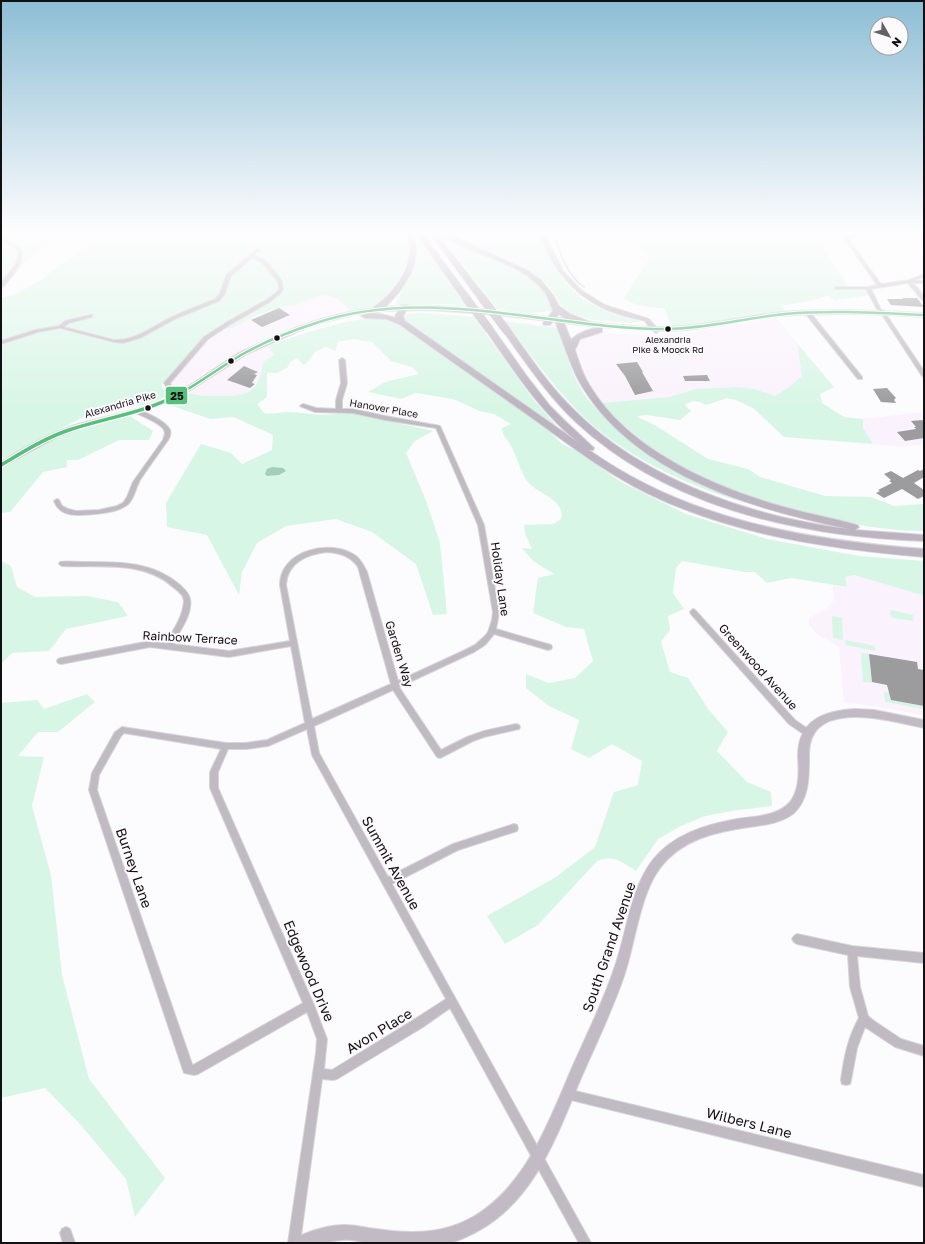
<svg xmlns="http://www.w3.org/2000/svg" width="925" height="1244" font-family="'Golos Text',sans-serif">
  <rect width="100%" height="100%" fill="#fcfbfd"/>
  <g fill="#faf2fc">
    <path d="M323 295 336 298 344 304 351 312 313 321 267 339 223 361 181 390 170 386V381L204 342 220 330 233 328 255 316 280 307 296 305Z"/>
    <path d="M776 317 797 343 802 376 789 387 775 396 755 389 737 387 696 389 669 397 602 403 592 389 576 347 577 342 579 338 598 332 640 335 691 333Z"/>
    <path d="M268 346 274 355 263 362 260 378 248 393 240 396H198L189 393 239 359Z"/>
    <path d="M924 412V444L902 447 873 444 863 428V419Z"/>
    <path d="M854 575 922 595 924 599V715L861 704 844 703 839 647 816 633 809 625V618L827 609 834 600 833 586 847 587 845 577Z"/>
  </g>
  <g fill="#d8f6e6">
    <path d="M72 233H402C406 237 409 243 410 249 410 261 390 299 381 305 373 310 360 310 351 312L344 304 336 298 323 295 296 305 280 307 255 316 233 328 216 330 200 341 162 384V388L170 395 145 405H130L108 409 87 415 1 460V298L14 295 41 280 69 258 96 243C76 240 55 238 38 251 32 256 30 263 21 264 24 256 24 249 16 244Z"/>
    <path d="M413 233 466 306 450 304 396 305V303C408 276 424 263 413 233Z"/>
    <path d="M439 233C467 251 523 263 542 288 547 294 550 303 552 311L529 313 497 309Z"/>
    <path d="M454 233H541C559 275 565 295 611 313 619 316 635 317 640 322L631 323 592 320 570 313 563 308 548 285 536 275 513 262 462 242Z"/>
    <path d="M629 233H835L822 245 849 288H868L870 295 835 300 827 295 815 300 781 306 788 313 679 328 671 326 664 308C650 307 635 307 624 298L650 257Z"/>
    <path d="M1 240 16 249 19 255 15 266 1 284Z"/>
    <path d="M424 313 474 317 533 399 555 424 579 446 411 327 403 319 402 316 406 314Z"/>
    <path d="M375 317 383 318 398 323 549 431 562 444 575 450 621 482 686 514 767 539 859 556 924 561V599L922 595 854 575 845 577 847 587 791 578 767 583 755 572H745L682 561 676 568 673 593 684 609 668 616 670 630 661 642 670 672 688 678 709 710 728 732 717 751 747 782 771 792 772 806 738 810 705 816 681 826 658 839 636 871C620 861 615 855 597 861L538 925 505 944 487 916 556 877 595 847 614 792 638 785 642 761 612 744 589 758 571 749 579 720 549 706 526 688V674L549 683 575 678 593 661 584 629 566 627 533 613 538 578 554 574 533 561 522 548 532 549 525 534 524 525 554 524 561 519C565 499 539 495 528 482 521 474 517 456 511 446 507 438 503 438 502 428L511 424 494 414 480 411 453 399 416 393 401 399 368 392 385 382 419 374 412 367 391 361 372 342 354 339 338 342 335 351 326 347 315 352 307 363 303 365 297 358 290 362 288 367 277 373H267V397L257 404 265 414 290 412 323 415 352 413 433 431 415 441 406 453 427 503 440 543 447 614 433 615 416 564 372 532 336 519 286 526 257 543 242 572 239 595 207 535 167 527 166 503 201 444 231 453 242 464 272 450 273 435 234 417 210 419 167 404 189 393C199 396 208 396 219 396 248 396 259 393 263 362L274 355 268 346C303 333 338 322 375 317Z"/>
    <path d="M505 321 558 328C565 349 571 372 582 391 589 402 600 412 609 420 651 461 702 483 756 505 701 493 628 458 587 420 557 392 530 354 505 321Z"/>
    <path d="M797 343 834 387 820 394 822 403 844 417 863 419V428L873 444 784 437 753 408 736 400 727 398 706 405C699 401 691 399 685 405L691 411 680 420 646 415 638 416 639 418 653 424 708 459 748 469 760 477 825 496 871 497 894 506 922 504 924 505V531C886 531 849 524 813 515 735 496 656 465 602 403L669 397 696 389 737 387 755 389 775 396 789 387 802 376Z"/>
    <path d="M130 416 153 431 149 440H119L78 460H67V467L43 472 10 512 1 513V469C20 457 40 444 61 436 83 428 107 422 130 416Z"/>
    <path d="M1 561 11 566 17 587 35 597 87 596 118 602 128 616 66 629 49 651 12 653 1 664Z"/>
    <path d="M891 610 913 615 914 621 893 618 890 614Z"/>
    <path d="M832 616 842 618 843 640 833 638Z"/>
    <path d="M845 640 875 646V651L846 645Z"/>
    <path d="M861 653 869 654 872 683 863 682Z"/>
    <path d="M884 692 890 693 891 700 924 706V709L885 702Z"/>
    <path d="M87 694 95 702 58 732H38L18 756 44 757 32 806 51 875 62 975 89 1079 165 1178 135 1217 126 1179 79 1123 45 1088 1 1098V703L37 700 44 709Z"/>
  </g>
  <path fill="#a4ceb9" d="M272 467 283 468 286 471 279 475 267 476 265 474 267 469Z"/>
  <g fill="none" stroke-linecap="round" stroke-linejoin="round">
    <path stroke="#a4ceb9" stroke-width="1.5" d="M552 233C562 253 565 274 584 287"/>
  </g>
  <g fill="#9c9b9d">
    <path d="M902 298H917L924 307 891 305 887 299H904Z"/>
    <path d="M279 308 290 315 262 327 251 320Z"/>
    <path d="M680 347 693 348 697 354 677 355 674 349Z"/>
    <path d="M637 362 643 372H642L653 391 635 395 625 376 616 364Z"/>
    <path d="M244 366 258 372 254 374 257 375 252 383 255 384 250 388 227 380Z"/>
    <path d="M707 375 710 381H685L683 376Z"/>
    <path d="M887 388 896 398 894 400 896 403 881 402 873 389Z"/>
    <path d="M922 420 924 422V438L905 441 897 432 916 429 914 427H916L911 421Z"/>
    <path d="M924 469V477L914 483 924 490V496L918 499 902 489 884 498 876 493 880 491 878 490 892 483 889 481 891 480 884 474 891 471 903 478 918 470 920 471Z"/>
    <path d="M869 654 917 662 918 669 924 670V706L891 700 887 685 872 682Z"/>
  </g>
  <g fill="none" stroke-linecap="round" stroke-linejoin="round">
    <defs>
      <g id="minor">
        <path d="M858 233H863L848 239 881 284 909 280 924 274V277L915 280 924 281V283H913L924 296V300H922L908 283 871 289 881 310H883L924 371V377L922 376 879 310 877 309 866 289H836L834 288 836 287H868L877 285 844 238Z"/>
        <path d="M1 237 21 248C26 263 12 276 3 287H1C1 275 20 269 18 250L1 240Z"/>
        <path d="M257 249 260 250 254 255 265 260 278 275 282 282 283 289 281 293 270 302 231 324 208 339 170 383 172 388 181 393V395C173 396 168 390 164 383L204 337 227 322 266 300 277 292 279 289 278 282 274 277 261 262 252 258 231 276 225 294 219 301 175 319 140 338 123 343 114 342 60 328 38 332 1 344V341L35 330 59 326 65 321 90 315H92V317L69 323 64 327 114 340C138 340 151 327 172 317 186 310 201 305 215 299 223 292 222 283 227 274Z"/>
        <path d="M805 311H809L862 377V379H858L805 313Z"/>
        <path d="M342 358 345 360 347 383 342 400V409H353L385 416 440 426 484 525 499 612 496 629 551 645 552 647 551 649 548 650 494 634 485 645 474 652 399 687 441 750 467 737 484 731 516 724 519 725 520 727 519 729 484 737 473 741 440 758 437 757 393 690 314 726 319 753 388 877 453 844 514 824 517 825 518 828 517 831 458 850 392 884 591 1243H579L450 1008 423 1027 337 1079 333 1080 322 1079 300 1243H288L316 1053 317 1039 307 1012 198 1074 194 1075 184 1073 89 790 92 773 115 732 122 727 226 743H246L267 740 305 723 291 646 229 657 150 647 61 664 58 663 57 661 58 659 61 658 150 641 166 643C173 630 183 617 184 601 184 595 178 591 173 587 144 560 99 568 62 566L59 564 60 562C67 561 76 562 84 562 118 562 152 561 180 585 184 589 189 593 190 599 193 615 179 631 173 644L229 651 290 641 280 585C280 550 331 538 356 556 361 560 364 566 367 572L398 681 461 652 475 645 485 636 488 632 492 620 493 612 478 525 436 428 385 420 353 413 315 412 300 406 303 404 316 408 336 409V400L341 383 339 360ZM327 552C340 553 351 556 358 567L391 684 312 719 286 585C287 563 307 554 327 552ZM307 729 312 755 446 999 415 1019 332 1070 324 1069 327 1039 314 1005 218 788V772L228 749H246L268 746ZM124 733 221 749 210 772V788L303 1003 193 1065 192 1064 97 790 99 775 121 736Z"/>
        <path d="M136 409C145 412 166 421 170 430 171 433 170 437 168 440 159 453 149 466 140 480 136 487 135 495 130 502 122 513 92 515 78 515 67 515 58 512 54 501L57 499 59 500 62 506 68 509 76 511 99 510 117 506 123 503 127 497 133 482 163 440C164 437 166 433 164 430 161 423 141 416 134 412V410Z"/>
        <path d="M693 609 695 610 795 720 811 731 812 733 811 735 808 736 805 735 789 724 691 614 690 612Z"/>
        <path d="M797 934 852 946 924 953V963L857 956 860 987 868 1016 874 1021 901 1039 924 1046V1056L895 1047 865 1027 857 1048 851 1080 850 1084 846 1085 842 1084 841 1080C844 1058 848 1037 859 1018L850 987 848 955 797 944 794 942 792 939 794 936Z"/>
        <path d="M567 1089 924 1175V1187L567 1099 563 1098 562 1094 563 1090Z"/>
        <path d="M66 1227 70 1229 75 1243H63L60 1233 62 1229Z"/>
      </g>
      <g id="major">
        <path d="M540 233H544L563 271 581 290 605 305 649 319 656 327C699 328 741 316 783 312 830 308 877 311 924 313V317C873 314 822 312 771 317 734 321 697 332 659 331L656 333 652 330 598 327 497 315 430 310 382 311 353 315 313 325 247 354 186 393 168 402 144 411 80 428 59 436 1 467V462C25 447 48 434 75 425 104 416 135 412 164 400 190 388 212 369 237 354 247 348 259 344 271 339 283 333 296 327 309 323 420 284 536 323 649 327L645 321C631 317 614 314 601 307 570 292 550 264 540 233Z"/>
        <path d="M855 709 874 710 924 720V728C891 721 809 697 809 754 809 774 810 798 794 813 782 823 764 825 749 827 715 832 682 839 660 868 640 894 635 944 624 976 612 1011 596 1044 581 1078 557 1135 535 1201 476 1232 468 1236 459 1241 449 1243 442 1244 433 1243 426 1243 407 1243 387 1244 368 1243 362 1242 356 1240 350 1240 340 1239 331 1242 321 1243 312 1244 302 1243 293 1243L295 1238C310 1231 328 1225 345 1225 356 1225 366 1228 376 1229 415 1235 452 1234 485 1209 532 1174 552 1113 575 1061 590 1028 606 995 617 960 627 928 632 887 652 861 673 834 705 825 737 819 754 816 777 817 790 802 800 789 799 771 798 756 798 720 824 711 855 709Z"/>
      </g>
      <g id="highway">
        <path d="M406 233H412C426 261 401 295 379 312H373V308C396 292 419 261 406 233Z"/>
        <path d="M416 233H422L469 296V300H463Z"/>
        <path d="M430 233H436L485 296V300H479Z"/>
        <path d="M439 233H446L527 270 541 280 553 295 559 306 570 314 596 324 592 326H589L564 318 559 314 550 325H544L543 323 553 311C551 306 549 299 546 294 527 268 494 260 466 248 457 244 446 240 439 233Z"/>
        <path d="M402 305H408L409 307 403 316 405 321 579 443C540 412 513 369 485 329L486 327H492L526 375 550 406 564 420 594 448 593 450H589C687 520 806 540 924 549V557C830 549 734 535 649 494 608 474 572 447 535 420 490 388 444 356 399 324L386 319 365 318 361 316C369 310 388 315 396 318L395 316Z"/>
        <path d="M556 318H562L563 320 571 340C577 333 592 327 602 328V332L580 339 575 350C579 362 583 375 590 386 628 450 715 488 784 507 808 514 833 518 857 525L859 527 855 530 924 535V541C802 537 669 508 577 423 548 396 526 363 503 331L504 329H510C530 357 549 386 574 410 643 480 754 518 850 529 755 510 638 476 583 388 572 371 565 346 557 327L555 320Z"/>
      </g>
    </defs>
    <use href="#minor" stroke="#d7d5d8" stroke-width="2"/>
    <use href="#major" stroke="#d7d5d8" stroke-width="2"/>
    <use href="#highway" stroke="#d7d5d8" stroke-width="2"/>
    <use href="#minor" fill="#c0bac2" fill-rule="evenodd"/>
    <use href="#major" fill="#c2bac5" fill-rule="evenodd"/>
    <use href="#highway" fill="#bcb4c0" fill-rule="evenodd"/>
    <defs>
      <g id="highway-bridge">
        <path d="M466 298 489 329"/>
        <path d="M482 298 507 331"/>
      </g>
    </defs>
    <use href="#highway-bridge" stroke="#d7d5d8" stroke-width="9" stroke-linecap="butt"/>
    <use href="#highway-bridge" stroke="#bcb4c0" stroke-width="8"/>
    <defs>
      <path id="bus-1-far1" d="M176 396C198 384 219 368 241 355 264 342 291 331 316 323 430 285 550 329 666 329 706 329 745 318 785 314 831 310 878 313 924 315"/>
      <path id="bus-1" d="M1 465C23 452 45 438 69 430 105 418 144 413 177 395"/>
    </defs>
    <use href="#bus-1-far1" stroke="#fdfafe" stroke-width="4.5"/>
    <use href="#bus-1" stroke="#fdfafe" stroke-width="6"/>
    <use href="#bus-1-far1" stroke="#55c07b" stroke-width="2.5"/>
    <use href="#bus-1" stroke="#55c07b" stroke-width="3.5"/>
  </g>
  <linearGradient id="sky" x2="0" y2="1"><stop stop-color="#8dbed5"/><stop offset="0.57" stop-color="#fefdfe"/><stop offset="1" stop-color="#fefdfe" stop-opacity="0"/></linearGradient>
  <rect width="925" height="407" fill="url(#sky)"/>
  <g fill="#131014" stroke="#fdfafe" stroke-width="1.5">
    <circle cx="668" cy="329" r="3.5"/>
    <circle cx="277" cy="338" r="3.5"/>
    <circle cx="231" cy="361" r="3.5"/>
    <circle cx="148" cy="408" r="3.5"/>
  </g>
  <g text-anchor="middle" stroke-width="4" stroke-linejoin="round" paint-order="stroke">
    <g font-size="9" fill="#131014" stroke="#fdfafe">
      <text x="668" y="343">Alexandria<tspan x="668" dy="10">Pike &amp; Moock Rd</tspan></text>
    </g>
    <g font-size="10" fill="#131014" stroke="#fdfafe">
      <text transform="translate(120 404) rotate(-16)" y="4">Alexandria Pike</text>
      <text transform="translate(384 408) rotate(10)" y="4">Hanover Place</text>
    </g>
    <g font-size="12" fill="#131014" stroke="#fdfafe">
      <text transform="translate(500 579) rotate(82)" y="4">Holiday Lane</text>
      <text transform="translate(190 638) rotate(3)" y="4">Rainbow Terrace</text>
      <text transform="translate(399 654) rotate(73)" y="4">Garden Way</text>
      <text transform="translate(758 667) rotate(48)" y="4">Greenwood Avenue</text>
    </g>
    <g font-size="14" fill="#131014" stroke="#fdfafe">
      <text transform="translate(391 863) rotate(61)" y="5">Summit Avenue</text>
      <text transform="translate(134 868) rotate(71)" y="5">Burney Lane</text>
      <text transform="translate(609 947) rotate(-71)" y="5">South Grand Avenue</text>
      <text transform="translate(309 971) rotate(67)" y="5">Edgewood Drive</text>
      <text transform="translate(379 1031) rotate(-31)" y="5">Avon Place</text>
      <text transform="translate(749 1123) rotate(14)" y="5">Wilbers Lane</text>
    </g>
  </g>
  <rect stroke="#fdfafe" stroke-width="1.5" x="165" y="386" width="23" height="19" rx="4" fill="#55c07b"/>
  <g font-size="11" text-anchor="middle" font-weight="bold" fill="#111">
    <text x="177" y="400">25</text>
  </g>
  <rect width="925" height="1244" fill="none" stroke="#131014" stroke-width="4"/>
  <g transform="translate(889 36) rotate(129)"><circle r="19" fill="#fdfafe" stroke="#9f9ca0"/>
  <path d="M0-3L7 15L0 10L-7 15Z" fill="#656266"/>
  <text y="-6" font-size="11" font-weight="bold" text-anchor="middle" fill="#131014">N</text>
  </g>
</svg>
